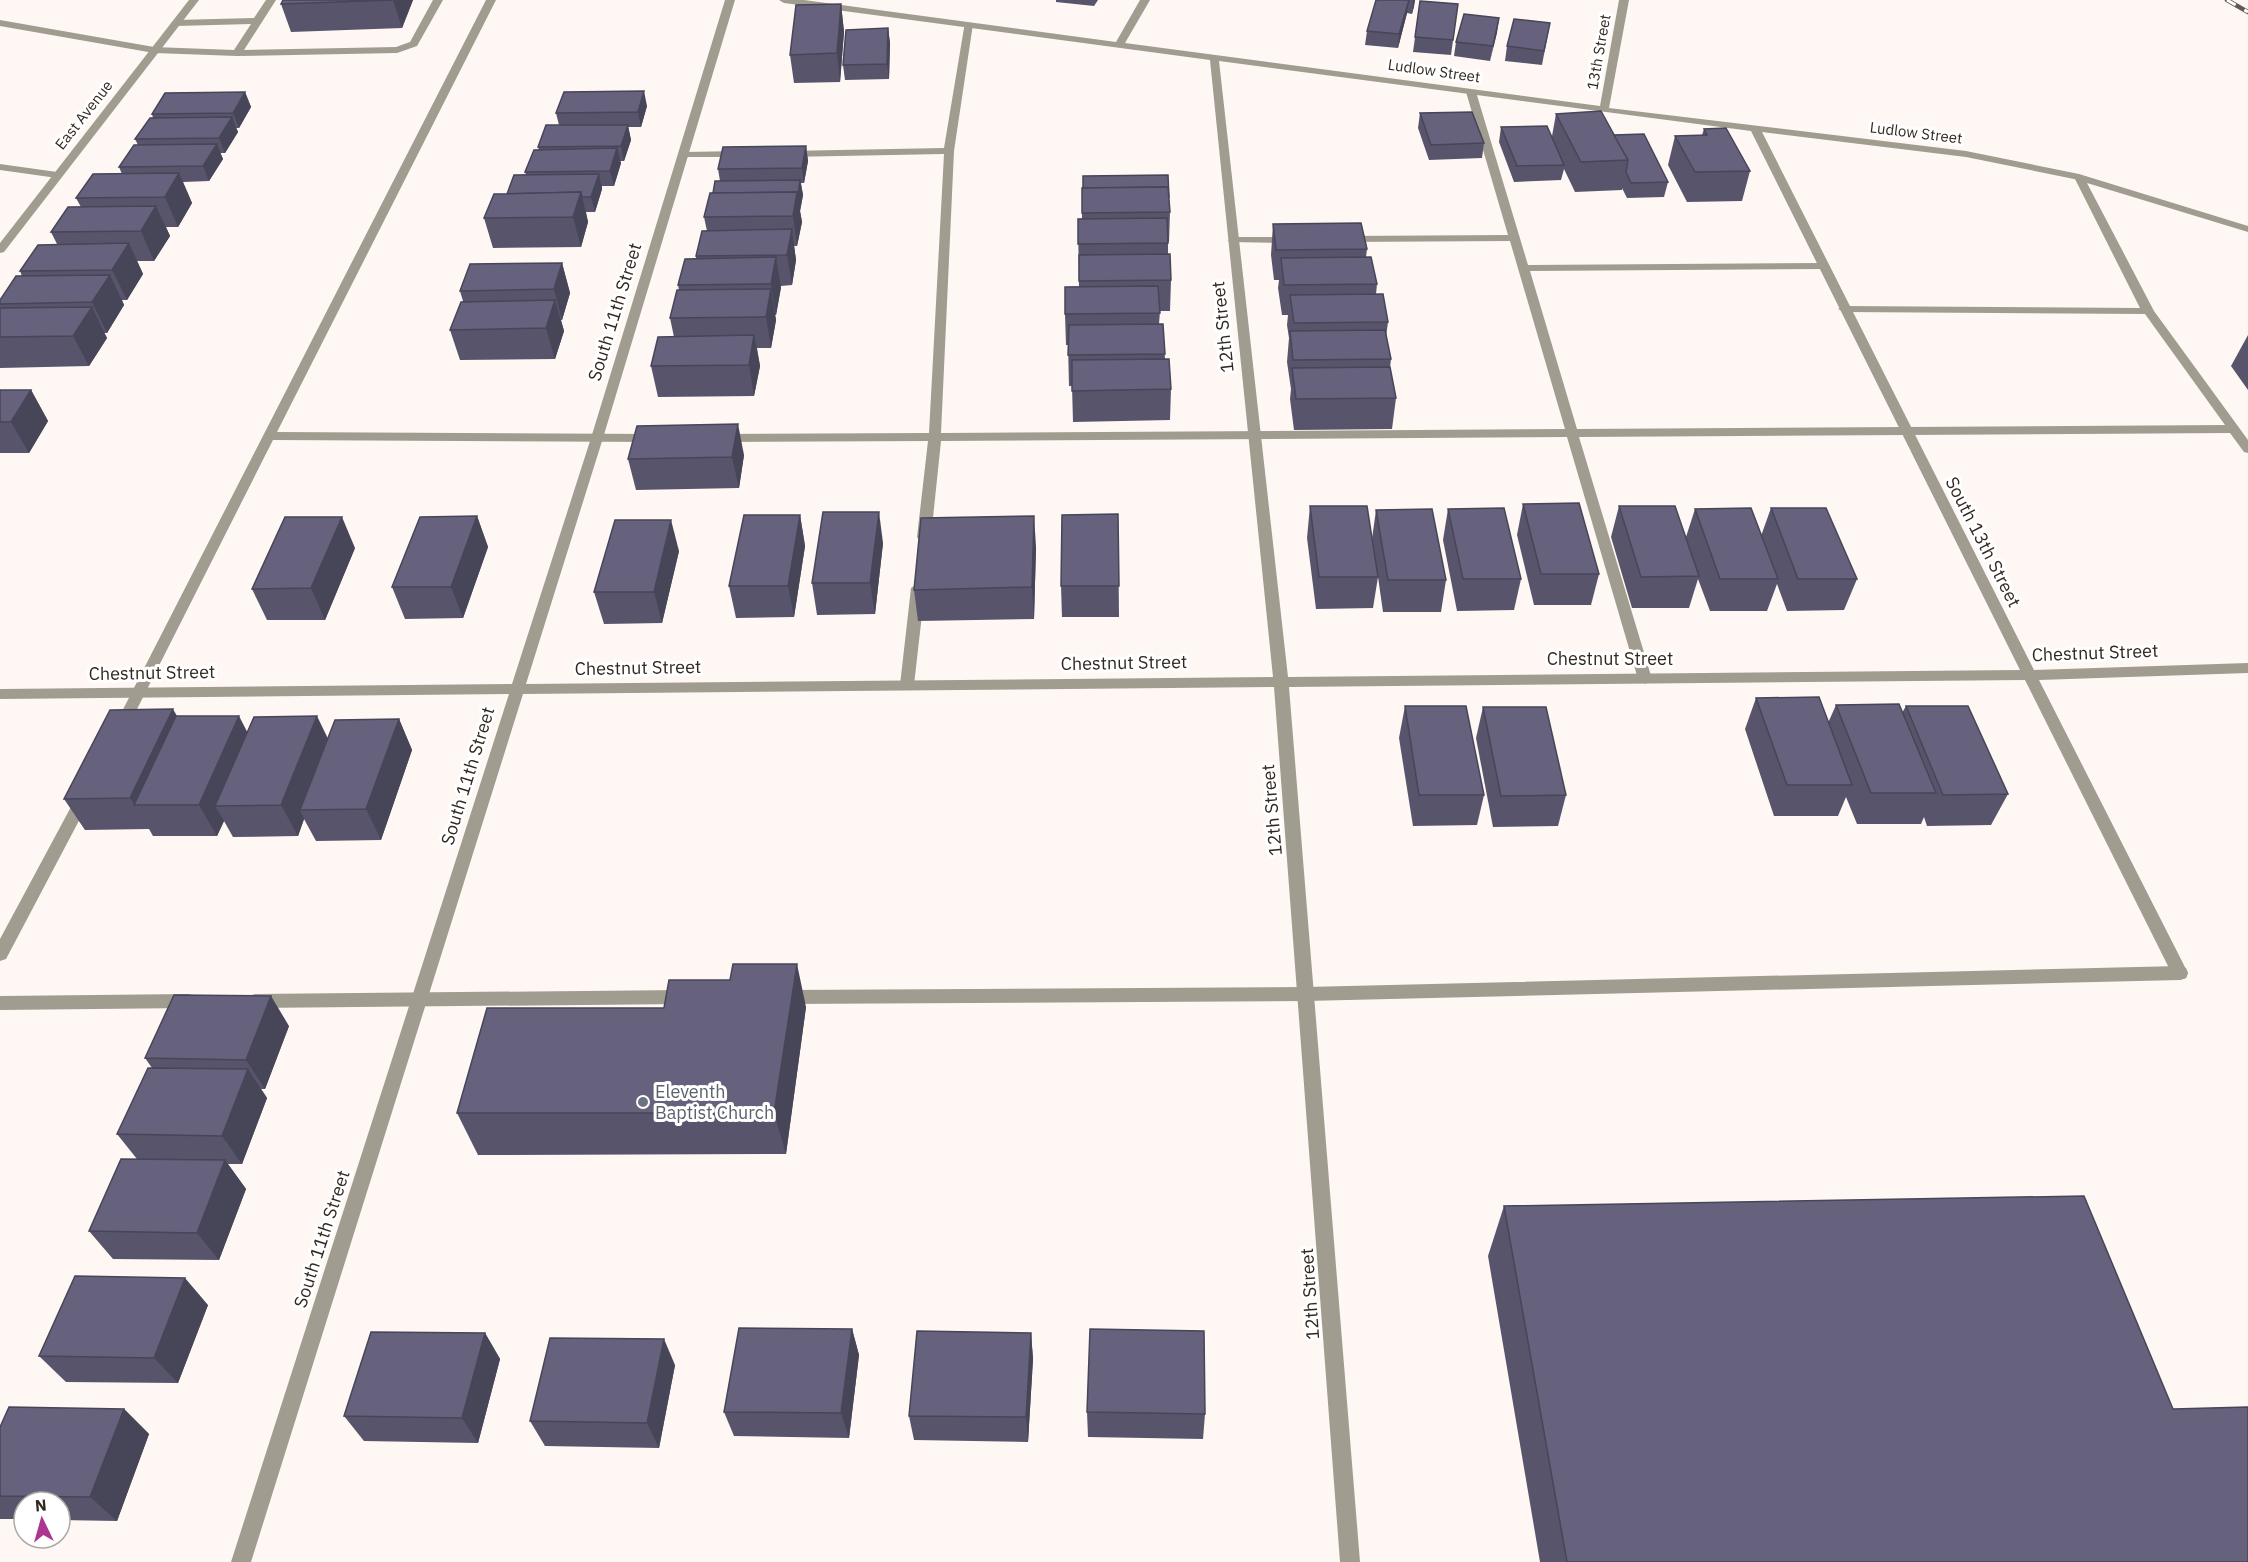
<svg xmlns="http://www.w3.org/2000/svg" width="2248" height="1562" font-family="'IBM Plex Sans',sans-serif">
  <rect width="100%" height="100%" fill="#fef7f3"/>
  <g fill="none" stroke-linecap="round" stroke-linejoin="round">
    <g fill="#a09c8f" fill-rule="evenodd">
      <path d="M266 0H276L244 50 396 47 410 42 433 0H443L417 46 397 53 237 56 154 53 0 26V20L154 47 234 50 251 24 176 26 171 23 176 20 254 18Z"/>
      <path d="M486 0H496L277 432 654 434 660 438 654 442 273 440 128 727 121 732 116 731 114 727Z"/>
      <path d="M965 22 973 24 954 151 941 433 1565 429 1510 241 1344 242 1339 239 1344 236 1508 235 1466 92 1471 89 1476 92 1528 265 1823 263 1829 266 1823 269 1530 271 1577 429 2225 425 2145 314 1844 312 1838 309 1844 306 2140 308 2074 177 2079 174 2248 226V232L2087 183 2154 311 2248 440V453L2244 452 2230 433 1579 437 1652 679 1645 684 1638 679 1567 437 941 441 931 537 924 541 919 540 917 537 928 441 723 442 717 438 723 434 929 433 944 154 787 157 782 154 787 151 944 148Z"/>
      <path d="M684 152 742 151 747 154 742 157H680V153Z"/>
      <path d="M1233 237H1290L1295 240 1290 243 1229 242 1228 240Z"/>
      <path d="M918 583 925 588 914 685 907 690 900 685 911 588Z"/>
      <path d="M84 790 89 792 92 796 6 959 0 961V939L79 792Z"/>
      <path d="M2180 966 2186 968 2188 973 2186 978 2180 980 1306 1001 786 1004 780 1002 778 997 780 992 786 990 1306 987Z"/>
      <path d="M684 990 690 992 692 997 690 1002 684 1004 255 1008 249 1006 247 1001 249 996 255 994Z"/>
      <path d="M189 994 195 996 197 1001 195 1006 189 1008 0 1010V996Z"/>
    </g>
    <g fill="#a09c8f" fill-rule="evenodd">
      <path d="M725 0H735L603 438 526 684 1273 677 1210 60 784 3 779 0H804L1116 42 1140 0H1150L1125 43 1600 106 1619 0H1629L1609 108 1966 151 2079 174 2084 177 2079 180 1966 157 1762 132 2034 670 2248 663V673L2039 680 2188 973 2186 978 2180 980 2174 978 2025 680 1289 687 1360 1562H1340L1274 687 523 694 251 1562H231L509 694 0 699V689L512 684 591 438ZM1219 61 1751 131 2020 670 1288 677Z"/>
      <path d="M0 164 57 172 62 175 57 178 0 170Z"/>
    </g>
    <path fill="#a09c8f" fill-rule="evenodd" d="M189 0H199L4 252 0 253V243Z"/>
    <defs>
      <path id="rail" d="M2227 0 2248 12"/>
    </defs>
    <use href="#rail" stroke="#635952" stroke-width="4.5"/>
    <use href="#rail" stroke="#fff" stroke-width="3" stroke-dasharray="10" stroke-linecap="butt"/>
  </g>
  <g fill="#58546c">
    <path d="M283 0H413L402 28 291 32 281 4Z"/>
    <path d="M1056 0H1098L1094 6 1056 2Z"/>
    <path d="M1409 0H1415L1414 7 1412 14 1407 13 1398 48 1365 45 1367 31 1409 0 1408 6Z"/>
    <path d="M1420 1 1458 4 1451 55 1413 52Z"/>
    <path d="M841 4 844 32 840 82 794 83 790 55Z"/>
    <path d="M1499 18 1490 61 1454 56 1456 42Z"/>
    <path d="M1550 23 1542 65 1505 61 1507 46Z"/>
    <path d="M888 28 890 43 889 79 845 80 843 65Z"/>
    <path d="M245 92 251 107 239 128H236L238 132 225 153H220L223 159 209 181 183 182 192 203 178 227H166L170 236 154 261H137L143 274 127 300H122L124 305 107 333H104L107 338 89 366 0 368V300L22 276 20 271 57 244 51 232 81 207 76 198 122 174 119 167 138 145 135 139 153 118 152 114Z"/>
    <path d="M647 106 641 127H628L631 140 624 161H620L621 163 614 186H602V189L595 212H586L588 222 581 247 493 248 484 218 526 175 525 172 539 150 538 147 559 125 556 113Z"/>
    <path d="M1420 113 1484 143 1482 158 1429 160 1418 128Z"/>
    <path d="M1556 114 1614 135 1668 182 1664 197 1627 198 1622 188V190L1575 192 1564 169 1561 180 1514 182 1499 142 1501 127 1552 136Z"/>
    <path d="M1704 129 1750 171 1742 201 1687 202 1668 165 1675 136 1702 135Z"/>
    <path d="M806 146 808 161 804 183H801L803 195 800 211 802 222 797 246H794L796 260 792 285 781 286 776 315H775L776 320 771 348H757L760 366 754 396 658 397 651 366 674 337 670 318 679 290 678 285 696 259V256L707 231 704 217 713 193 720 181 718 169Z"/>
    <path d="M1082 188 1170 212 1169 242H1168V254L1171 280 1170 311H1160L1159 324H1163L1165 359 1171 389 1170 420 1073 422 1072 386H1069L1068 345H1066L1065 314 1079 287 1078 219H1082Z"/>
    <path d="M1273 224 1367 249 1366 257 1377 284 1376 294 1388 322 1386 337 1391 359 1390 368 1396 398 1392 429 1294 430 1290 399 1291 389 1287 362 1289 338 1287 325 1288 315H1282L1278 288 1279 280H1274L1271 255Z"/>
    <path d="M562 263 570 293 562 320H561L564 331 555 359 460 360 450 330 463 301 460 291Z"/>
    <path d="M2248 335V390L2231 366Z"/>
    <path d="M0 390H31L48 421 29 453H0Z"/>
    <path d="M744 455 739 488 636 490 628 459Z"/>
    <path d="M1523 504 1599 574 1591 605H1534L1517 535Z"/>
    <path d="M1310 506 1372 539 1376 510 1446 580 1441 612H1383L1378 577 1373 608 1316 609 1307 538Z"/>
    <path d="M1619 506 1686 537 1695 509 1761 536 1771 508 1857 579 1844 610 1787 611 1777 584 1767 611H1710L1698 579 1689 608H1632L1611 537Z"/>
    <path d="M1448 509 1521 579 1514 610 1457 611 1443 540Z"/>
    <path d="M1118 514 1119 617H1062L1061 586Z"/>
    <path d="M800 515 805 546 794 617 736 618 729 586Z"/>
    <path d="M477 516 488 547 463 618 405 619 392 587Z"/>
    <path d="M883 543 875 614 817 615 812 583Z"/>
    <path d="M1036 547 1034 619 918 621 914 590Z"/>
    <path d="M355 548 325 620H267L252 589Z"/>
    <path d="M679 551 662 623 604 624 594 592Z"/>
    <path d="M1756 698 1828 723 1836 705 1902 713 1906 706 2008 794 1991 825 1927 826 1924 817 1921 824H1857L1846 797 1838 816H1774L1745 729Z"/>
    <path d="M1405 706 1484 795 1477 825 1413 826 1399 738Z"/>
    <path d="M1483 707 1566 795 1558 826 1493 827 1476 738Z"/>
    <path d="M177 716 248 732 328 738 399 719 412 750 381 840 316 841 304 819 298 836 233 837 224 821 217 836H153L149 829 85 830 64 799Z"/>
    <path d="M806 1007 786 1154 478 1155 457 1113Z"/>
    <path d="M289 1026 265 1089H261L267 1098 242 1164H228L246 1189 219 1260 113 1259 89 1231 137 1159 117 1134 152 1068 145 1058Z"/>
    <path d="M1504 1206 2173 1409 2248 1562H1540L1488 1256Z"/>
    <path d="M208 1305 178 1383 66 1382 39 1356Z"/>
    <path d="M852 1329 859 1355 849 1438 734 1436 724 1412Z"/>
    <path d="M485 1333 500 1359 478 1443 364 1441 344 1416Z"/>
    <path d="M1031 1333 1033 1359 1028 1442 914 1440 909 1416Z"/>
    <path d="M675 1365 659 1448 545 1446 530 1421Z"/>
    <path d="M124 1409 149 1434 117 1521 60 1520V1502H24V1519H0V1427Z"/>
    <path d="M1087 1412 1205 1414 1203 1439 1088 1437Z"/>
  </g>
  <g fill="#474558">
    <path d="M393 0H413L402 28Z"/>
    <path d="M1409 0 1407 13 1398 48 1399 34Z"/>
    <path d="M1413 0H1415L1412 14Z"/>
    <path d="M841 4 844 32 840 82 837 53Z"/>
    <path d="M1499 18 1497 33 1490 61 1493 46Z"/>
    <path d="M888 28 890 43 889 79 887 64Z"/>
    <path d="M644 91 647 106 641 127 638 112Z"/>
    <path d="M245 92 251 107 239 128 233 113Z"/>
    <path d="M232 117 238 132 225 153 219 138Z"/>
    <path d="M628 125 631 140 624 161 621 146Z"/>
    <path d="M217 144 223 159 209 181 203 166Z"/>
    <path d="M806 146 808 161 804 183 802 168Z"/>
    <path d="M617 148 621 163 614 186 610 171Z"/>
    <path d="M179 173 192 203 178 227 165 197Z"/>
    <path d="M599 174 602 189 595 212 591 197Z"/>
    <path d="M800 180 803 195 800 211 802 222 797 246 793 216Z"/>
    <path d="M581 192 588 222 581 247 573 217Z"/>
    <path d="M156 206 170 236 154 261 141 231Z"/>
    <path d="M792 229 796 260 792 285 787 255Z"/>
    <path d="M129 243 143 274 127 300 112 270Z"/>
    <path d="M776 257 781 288 776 315 771 284Z"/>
    <path d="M562 263 570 293 562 320 554 289Z"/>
    <path d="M110 275 124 305 107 333 92 302Z"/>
    <path d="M771 289 776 320 771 348 766 317Z"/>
    <path d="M555 300 564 331 555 359 546 328Z"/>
    <path d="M92 307 107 338 89 366 73 336Z"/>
    <path d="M754 335 760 366 754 396 749 365Z"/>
    <path d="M31 390 48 421 29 453 11 422Z"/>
    <path d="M738 424 744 455 739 488 732 457Z"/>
    <path d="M879 512 883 543 875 614 870 583Z"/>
    <path d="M800 515 805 546 794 617 788 586Z"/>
    <path d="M477 516 488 547 463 618 451 587Z"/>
    <path d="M1034 516 1036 547 1034 619 1032 587Z"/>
    <path d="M342 517 355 548 325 620 311 588Z"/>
    <path d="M671 520 679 551 662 623 654 592Z"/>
    <path d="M173 709 191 741 135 805 130 798Z"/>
    <path d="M239 716 255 747 215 806 224 821 217 836 199 805Z"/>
    <path d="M317 716 332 747 300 810 304 819 298 836 281 805Z"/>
    <path d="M399 719 412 750 381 840 366 809Z"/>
    <path d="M797 964 806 1007 786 1154 774 1113Z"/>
    <path d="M271 996 289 1026 265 1089 246 1060Z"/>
    <path d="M248 1069 267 1098 242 1164 222 1136Z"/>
    <path d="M225 1160 246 1189 219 1260 197 1233Z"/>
    <path d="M185 1278 208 1305 178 1383 154 1358Z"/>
    <path d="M852 1329 859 1355 849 1438 841 1413Z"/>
    <path d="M485 1333 500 1359 478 1443 462 1418Z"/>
    <path d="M1031 1333 1033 1359 1028 1442 1026 1417Z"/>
    <path d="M664 1339 675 1365 659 1448 647 1423Z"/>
    <path d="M124 1409 149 1434 117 1521 90 1497Z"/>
  </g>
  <g fill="#66627e" stroke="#474558" stroke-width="1.5">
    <path d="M283 0H393L281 4Z"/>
    <path d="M1376 0H1409L1399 34 1367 31Z"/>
    <path d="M1420 1 1458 4 1453 40 1415 37Z"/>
    <path d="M841 4 837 53 790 55 796 5Z"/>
    <path d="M1464 14 1499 18 1493 46 1456 42Z"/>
    <path d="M1514 19 1550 23 1544 51 1507 46Z"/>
    <path d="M888 28 887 64 843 65 846 30Z"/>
    <path d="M644 91 638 112 556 113 564 92Z"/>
    <path d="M245 92 233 113 152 114 165 93Z"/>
    <path d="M1601 111 1628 160 1581 162 1556 114Z"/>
    <path d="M1472 112 1484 143 1431 145 1420 113Z"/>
    <path d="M232 117 219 138 135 139 150 118Z"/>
    <path d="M546 125H628L621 146 538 147Z"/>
    <path d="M1547 126 1564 165 1517 166 1501 127Z"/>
    <path d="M1726 128 1750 171 1695 172 1675 136 1707 135 1704 129Z"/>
    <path d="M1644 134 1668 182 1631 183 1626 172 1628 160 1614 135Z"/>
    <path d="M217 144 203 166 119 167 134 145Z"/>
    <path d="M806 146 802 168 718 169 723 147Z"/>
    <path d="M617 148 610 171 525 172 534 150Z"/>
    <path d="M179 173 165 197 76 198 93 174Z"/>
    <path d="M599 174 591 197H582L581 192 507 194 514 175Z"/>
    <path d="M1168 175 1169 198 1168 187 1083 188V176Z"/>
    <path d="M800 180 798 195 797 192 713 193 715 181Z"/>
    <path d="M1168 187 1170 212 1082 213V188Z"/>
    <path d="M581 192 573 217 484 218 494 194Z"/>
    <path d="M797 192 793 216 704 217 710 193Z"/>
    <path d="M156 206 141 231 51 232 68 207Z"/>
    <path d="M1167 218 1168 243 1078 244V219Z"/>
    <path d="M1361 223 1367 249 1276 250 1273 224Z"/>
    <path d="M792 229 787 255 696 256 702 231Z"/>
    <path d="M129 243 112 270 20 271 38 245Z"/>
    <path d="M1170 254 1171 280 1079 281V255Z"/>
    <path d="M776 257 771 284 678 285 685 259Z"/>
    <path d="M1371 257 1377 284 1284 285 1281 258Z"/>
    <path d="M562 263 554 289 460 291 470 264Z"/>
    <path d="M110 275 92 302 0 304V300L16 276Z"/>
    <path d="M1158 286 1160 313 1065 314V287Z"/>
    <path d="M771 289 766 317 670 318 677 290Z"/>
    <path d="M1383 294 1388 322 1294 323 1290 295Z"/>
    <path d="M555 300 546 328 450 330 461 302Z"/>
    <path d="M92 307 73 336 0 337V308Z"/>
    <path d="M1163 324 1165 354 1068 355 1069 325Z"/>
    <path d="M1385 330 1391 359 1293 360 1290 331Z"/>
    <path d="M754 335 749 365 651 366 658 337Z"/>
    <path d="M1169 359 1171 389 1072 391V360Z"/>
    <path d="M1390 367 1396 398 1296 399 1292 368Z"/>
    <path d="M0 390H31L11 422H0Z"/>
    <path d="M738 424 732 457 628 459 637 426Z"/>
    <path d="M1579 503 1599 574H1541L1523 504Z"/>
    <path d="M1310 506H1367L1378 577H1319Z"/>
    <path d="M1619 506H1675L1699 576 1641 577Z"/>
    <path d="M1504 508 1521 579H1463L1448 509Z"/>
    <path d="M1751 508 1778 579H1720L1695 509Z"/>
    <path d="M1771 508H1826L1857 579H1798Z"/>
    <path d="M1432 509 1446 580H1388L1376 510Z"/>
    <path d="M823 512H879L870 583H812Z"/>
    <path d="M1118 514 1119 586H1061L1062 515Z"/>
    <path d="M744 515H800L788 586H729Z"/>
    <path d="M477 516 451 587H392L420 517Z"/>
    <path d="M1034 516 1032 587 914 590 921 518Z"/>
    <path d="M285 517H342L311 588 252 589Z"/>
    <path d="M615 520H671L654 592H594Z"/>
    <path d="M1819 697 1852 785H1787L1756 698Z"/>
    <path d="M1899 704 1936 793H1871L1836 705Z"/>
    <path d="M1405 706H1466L1484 795H1419Z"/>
    <path d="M1906 706H1968L2008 794 1943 795Z"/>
    <path d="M1483 707H1546L1566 795 1501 796Z"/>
    <path d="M173 709 130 798 64 799 110 710Z"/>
    <path d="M176 716H239L199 805H134Z"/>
    <path d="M317 716 281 805 215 806 254 717Z"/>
    <path d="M399 719 366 809 300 810 335 720Z"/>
    <path d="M733 964H797L774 1113H457L487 1008H664L669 980H730Z"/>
    <path d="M174 995 271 996 246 1060 145 1058Z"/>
    <path d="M148 1068 248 1069 222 1136 117 1134Z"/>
    <path d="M121 1159 225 1160 197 1233 89 1231Z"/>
    <path d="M2084 1196 2173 1409 2248 1407V1562H1567L1504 1206Z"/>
    <path d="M75 1276 185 1278 154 1358 39 1356Z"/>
    <path d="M739 1328 852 1329 841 1413 724 1412Z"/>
    <path d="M1090 1329 1204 1331 1205 1414 1087 1412Z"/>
    <path d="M917 1331 1031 1333 1026 1417 909 1416Z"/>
    <path d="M371 1332 485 1333 462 1418 344 1416Z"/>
    <path d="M550 1338 664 1339 647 1423 530 1421Z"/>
    <path d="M9 1407 124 1409 90 1497 0 1496V1427Z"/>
  </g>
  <circle fill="#6b7280" stroke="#fff" stroke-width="2" cx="643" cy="1102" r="6"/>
  <g text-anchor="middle" stroke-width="6" stroke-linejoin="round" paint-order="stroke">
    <g font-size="15" fill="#332820" stroke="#fff">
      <text transform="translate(1599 52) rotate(-80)" y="5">13th Street</text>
      <text transform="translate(1434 71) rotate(8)" y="5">Ludlow Street</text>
      <text transform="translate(84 115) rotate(-52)" y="5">East Avenue</text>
      <text transform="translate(1916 133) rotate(7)" y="5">Ludlow Street</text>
    </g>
    <g font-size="18" fill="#332820" stroke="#fff">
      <text transform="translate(615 312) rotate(-73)" y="6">South 11th Street</text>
      <text transform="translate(1223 327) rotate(-96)" y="6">12th Street</text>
      <text transform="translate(1983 542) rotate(63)" y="6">South 13th Street</text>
      <text transform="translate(2095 653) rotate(-2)" y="6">Chestnut Street</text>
      <text x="1610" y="665">Chestnut Street</text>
      <text transform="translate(1124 663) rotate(-1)" y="6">Chestnut Street</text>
      <text transform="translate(638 668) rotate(-1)" y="6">Chestnut Street</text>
      <text transform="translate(152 673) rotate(-1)" y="6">Chestnut Street</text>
      <text transform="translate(468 776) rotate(-73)" y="6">South 11th Street</text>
      <text transform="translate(1272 810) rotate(-95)" y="6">12th Street</text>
      <text transform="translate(322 1239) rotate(-72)" y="6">South 11th Street</text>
      <text transform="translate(1310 1294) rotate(-94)" y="6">12th Street</text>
    </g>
    <g font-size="18" fill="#5b616d" stroke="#fff" text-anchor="start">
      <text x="655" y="1098">Eleventh<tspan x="655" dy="21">Baptist Church</tspan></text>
    </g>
  </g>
  <g transform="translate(42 1520) rotate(355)"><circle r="28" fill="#ffffff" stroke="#ada9a6" stroke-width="1.5"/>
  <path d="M0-4.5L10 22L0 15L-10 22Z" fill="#ab3790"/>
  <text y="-9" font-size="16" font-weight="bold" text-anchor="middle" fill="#332820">N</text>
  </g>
</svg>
